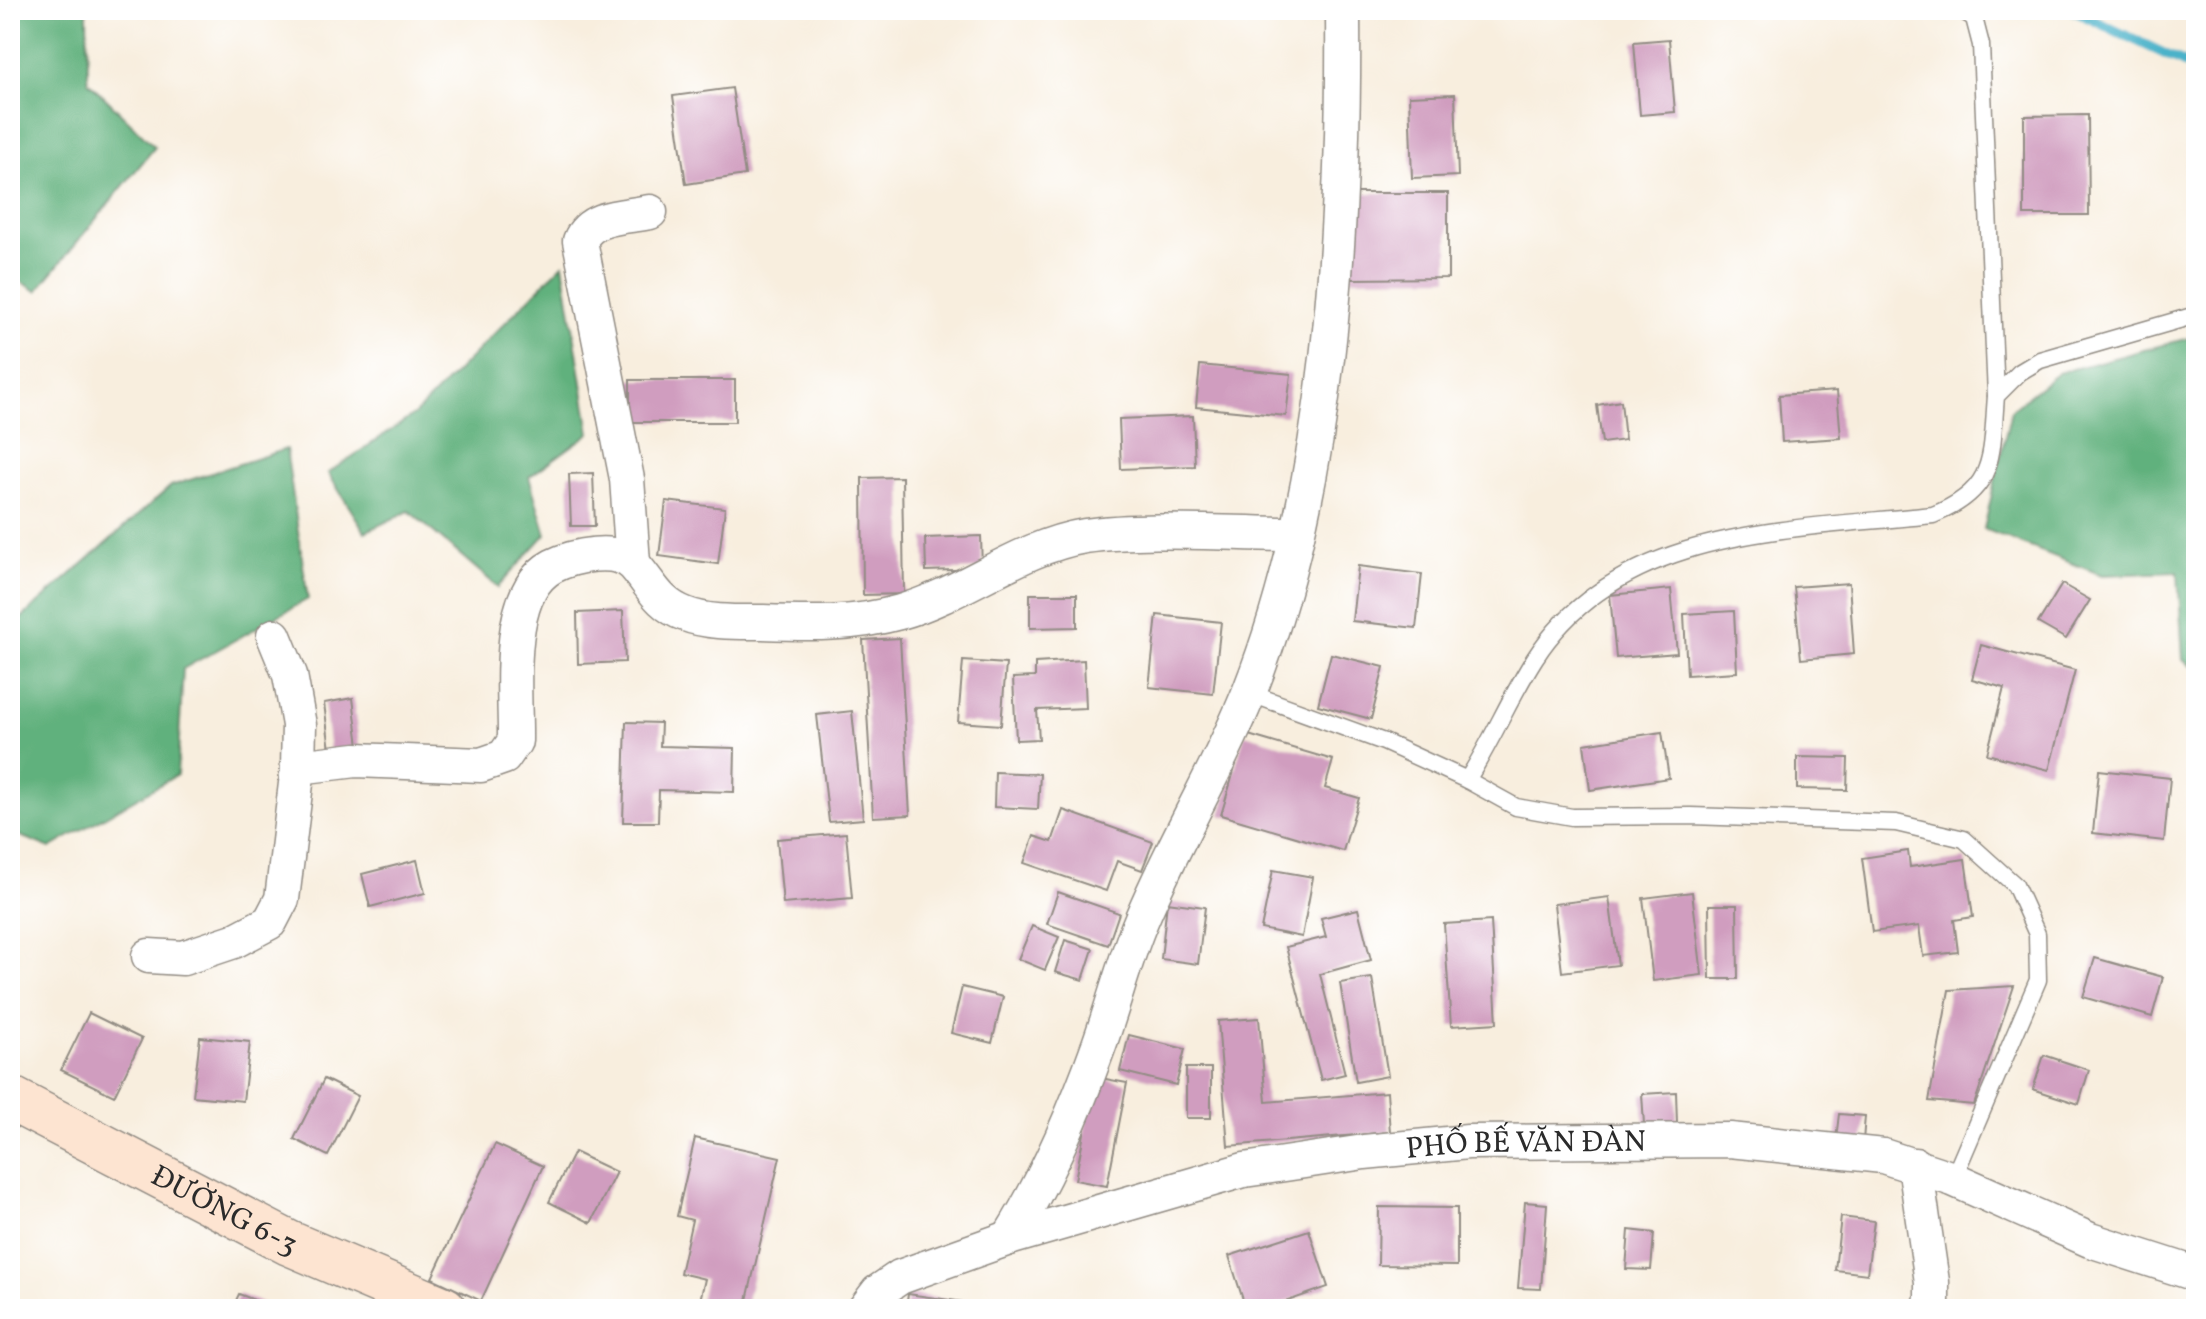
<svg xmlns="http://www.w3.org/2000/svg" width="2206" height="1319" font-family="Vollkorn,serif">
  <rect width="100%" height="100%" fill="#fff"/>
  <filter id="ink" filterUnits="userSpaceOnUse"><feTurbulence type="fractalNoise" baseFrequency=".0125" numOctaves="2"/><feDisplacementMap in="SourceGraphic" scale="16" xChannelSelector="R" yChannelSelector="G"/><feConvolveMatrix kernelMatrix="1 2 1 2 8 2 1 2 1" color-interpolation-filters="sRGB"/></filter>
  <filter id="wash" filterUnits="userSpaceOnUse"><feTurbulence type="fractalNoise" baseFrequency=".006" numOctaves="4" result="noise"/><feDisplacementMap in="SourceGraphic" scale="32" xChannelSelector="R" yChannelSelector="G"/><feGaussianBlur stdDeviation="1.8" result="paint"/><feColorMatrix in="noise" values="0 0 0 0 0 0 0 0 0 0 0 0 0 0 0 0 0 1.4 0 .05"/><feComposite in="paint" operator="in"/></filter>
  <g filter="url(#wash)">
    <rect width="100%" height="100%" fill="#f8eede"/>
    <g fill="#60b17d" stroke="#466e54" stroke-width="2">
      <path d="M10 10H87L88 81 155 147 37 291 10 276Z"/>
      <path d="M563 264 590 433 529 477 546 534 498 587 409 511 365 532 328 473 415 414Z"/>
      <path d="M2196 336V669L2183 660 2178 572 2102 575 1984 529 2011 410 2058 373Z"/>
      <path d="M286 449 308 599 183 669 177 775 50 848 10 832V628L171 486Z"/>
    </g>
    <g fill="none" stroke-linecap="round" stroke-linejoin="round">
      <path stroke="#4bb2c9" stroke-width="10" d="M2072 10 2186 64H2196"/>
    </g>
    <g id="blocks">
      <g fill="#d09dbf">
        <path d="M1669 39 1675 112 1640 115 1634 42Z"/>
        <path d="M732 88 745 175 686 184 673 96Z"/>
        <path d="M1455 94 1458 176 1412 178 1409 96Z"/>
        <path d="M2088 115 2089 215H2024V116Z"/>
        <path d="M1351 193H1448V278L1351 279Z"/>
        <path d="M1200 365 1291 374 1286 416 1196 407Z"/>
        <rect x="630" y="380" width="105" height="42"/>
        <path d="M1837 391 1841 438 1782 442 1779 395Z"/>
        <path d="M1621 401 1625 440 1602 443 1597 405Z"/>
        <path d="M1193 416 1195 466 1121 469 1119 419Z"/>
        <path d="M593 473 595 526H571L569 474Z"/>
        <path d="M902 477 904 594 863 595 862 478Z"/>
        <path d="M666 501 725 508 718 564 659 556Z"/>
        <path d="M981 536 982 569 926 571 925 538Z"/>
        <path d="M1358 566 1422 574 1416 628 1352 621Z"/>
        <path d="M1849 583 1854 654 1801 659 1794 587Z"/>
        <path d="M2062 584 2090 600 2066 639 2038 623Z"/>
        <path d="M1671 589 1677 653 1616 658 1610 595Z"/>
        <path d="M1030 594H1077V627L1030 628Z"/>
        <path d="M623 611 625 662 578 664 577 613Z"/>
        <path d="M1734 611 1737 672 1687 675 1684 614Z"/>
        <path d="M1157 615 1221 622 1213 694 1149 687Z"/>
        <path d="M900 638 910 815 873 817 863 640Z"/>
        <path d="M1981 645 2075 670 2049 770 1987 754 2004 688 1972 679Z"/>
        <path d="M1331 654 1384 667 1371 719 1318 705Z"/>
        <path d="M1084 660 1086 708 1037 710 1039 739 1016 740 1013 678 1035 677V663Z"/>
        <path d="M963 661 1006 664 1001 725 958 722Z"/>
        <path d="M353 698 359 746 330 750 324 703Z"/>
        <path d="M852 711 863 819 829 822 817 715Z"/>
        <path d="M626 722 661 723 660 746 735 748 734 792 659 790 658 822H623Z"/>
        <path d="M1662 732 1669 778 1590 790 1584 744Z"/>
        <path d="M1245 734 1333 760 1325 788 1359 798 1343 851 1221 815Z"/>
        <path d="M1797 757 1848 758 1847 790 1797 789Z"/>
        <path d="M2099 770 2170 778 2164 841 2093 833Z"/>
        <path d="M995 772 1040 774 1038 809 994 807Z"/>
        <path d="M1063 810 1153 842 1142 870 1117 861 1106 891 1024 863 1034 836 1052 842Z"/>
        <path d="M846 833 852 898 783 904 777 839Z"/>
        <path d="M1908 851 1910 867 1965 859 1973 917 1954 920 1958 952 1923 956 1919 926 1872 932 1862 858Z"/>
        <path d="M417 860 425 893 370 907 362 874Z"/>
        <path d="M1273 870 1313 877 1302 937 1261 929Z"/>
        <path d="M1058 892 1119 913 1108 945 1047 924Z"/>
        <path d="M1692 892 1702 975 1653 981 1643 898Z"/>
        <path d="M1609 897 1618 965 1562 972 1554 904Z"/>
        <path d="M1167 902 1205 907 1198 964 1161 959Z"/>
        <path d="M1709 905H1737L1738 979H1710Z"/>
        <path d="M1358 909 1371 960 1320 974 1345 1074 1321 1080 1286 947 1326 937 1321 918Z"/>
        <path d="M1491 921 1497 1023 1451 1026 1444 924Z"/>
        <path d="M1032 926 1059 937 1045 970 1018 959Z"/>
        <path d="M1065 940 1093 949 1083 980 1055 972Z"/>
        <path d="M2095 958 2163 977 2152 1017 2083 997Z"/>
        <path d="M1372 978 1388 1076 1356 1082 1340 983Z"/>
        <path d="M2014 986 1974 1105 1929 1101 1949 990Z"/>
        <path d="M962 987 1003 997 992 1043 951 1033Z"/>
        <path d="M89 1013 142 1039 114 1096 61 1070Z"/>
        <path d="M1259 1018 1266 1102 1387 1092 1390 1132 1228 1146 1218 1021Z"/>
        <path d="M1129 1035 1185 1049 1176 1085 1120 1071Z"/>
        <path d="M200 1037 250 1042 243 1101 193 1096Z"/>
        <path d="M2044 1055 2089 1070 2079 1104 2033 1089Z"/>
        <rect x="1186" y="1068" width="25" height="50"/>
        <path d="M1095 1077 1127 1083 1107 1186 1075 1180Z"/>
        <path d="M324 1079 358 1096 328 1156 294 1139Z"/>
        <path d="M1676 1092 1677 1123 1644 1124 1642 1094Z"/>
        <path d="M1839 1114 1865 1116 1863 1141 1836 1139Z"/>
        <path d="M695 1138 780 1157 745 1309H698L705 1279 680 1273 692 1220 677 1216Z"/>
        <path d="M495 1144 543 1166 481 1301 432 1278Z"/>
        <path d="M574 1152 616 1172 591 1223 549 1202Z"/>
        <path d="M1525 1202 1547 1204 1541 1289 1518 1288Z"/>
        <path d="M1379 1207 1457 1208V1266L1378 1265Z"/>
        <path d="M1841 1217 1874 1221 1867 1274 1835 1270Z"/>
        <path d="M1309 1230 1328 1287 1265 1309H1246L1229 1256Z"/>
        <path d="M1629 1230 1654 1233 1651 1270 1626 1269Z"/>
        <path d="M239 1294 277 1309H232Z"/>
        <path d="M908 1294 999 1307V1309H906Z"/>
      </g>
    </g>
  </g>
  <g filter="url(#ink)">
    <use href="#blocks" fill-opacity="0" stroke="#928c84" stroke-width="2"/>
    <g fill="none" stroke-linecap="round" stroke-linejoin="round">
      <defs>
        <g id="lane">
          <path d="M1961 10 1974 18 1981 45 1996 396"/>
          <path d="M1249 693 1384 742 1467 780C1492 741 1510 697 1535 658 1620 526 1794 530 1933 515 1997 489 1991 457 1996 396L2020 372 2040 360 2196 315"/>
          <path d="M1467 780 1516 807 1572 817 1691 816 1896 823 1964 839 2015 885 2037 934 2038 980 1953 1179"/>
        </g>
        <g id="street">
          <path d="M633 563 627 479 580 241C590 215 625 217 650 212"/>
          <path d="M298 767 356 760 481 765 504 757 515 741C516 692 503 592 553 566 573 556 616 546 634 565 651 584 658 604 685 614 707 623 738 622 763 622 810 624 854 625 900 612 964 594 1019 547 1085 536 1147 527 1232 534 1297 534"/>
          <path d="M149 956 183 958 234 941 270 922 282 899 298 767 299 725 290 675 274 636"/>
          <path d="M1915 1165 1932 1282V1301L1928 1309"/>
          <path d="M1009 1238C1047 1178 1075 1112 1099 1045 1113 1006 1123 966 1138 928 1170 848 1217 773 1249 693 1330 489 1345 228 1343 10"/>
          <path id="s1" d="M865 1309 878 1292 900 1277 1009 1238 1244 1170 1364 1152 1468 1142 1730 1140 1883 1156 1953 1179 2090 1240 2196 1274"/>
        </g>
        <g id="secondary">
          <path id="s2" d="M10 1098 289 1243 444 1309"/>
        </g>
      </defs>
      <use href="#lane" stroke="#928c84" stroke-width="19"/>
      <use href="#street" stroke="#928c84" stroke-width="37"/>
      <use href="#secondary" stroke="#928c84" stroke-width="47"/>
      <use href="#lane" stroke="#fff" stroke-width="16"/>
      <use href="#street" stroke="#fff" stroke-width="34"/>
      <use href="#secondary" stroke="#fde4d1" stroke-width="44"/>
    </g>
  </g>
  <g text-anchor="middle" stroke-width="7" stroke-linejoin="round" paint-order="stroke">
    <g font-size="30" fill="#2b2b2b" stroke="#fff">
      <text dy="10" stroke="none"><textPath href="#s1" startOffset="692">PHỐ BẾ VĂN ĐÀN</textPath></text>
      <text dy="10" stroke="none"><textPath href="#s2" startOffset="242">ĐƯỜNG 6-3</textPath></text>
    </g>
  </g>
  <rect width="2206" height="1319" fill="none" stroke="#fff" stroke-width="40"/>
</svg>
